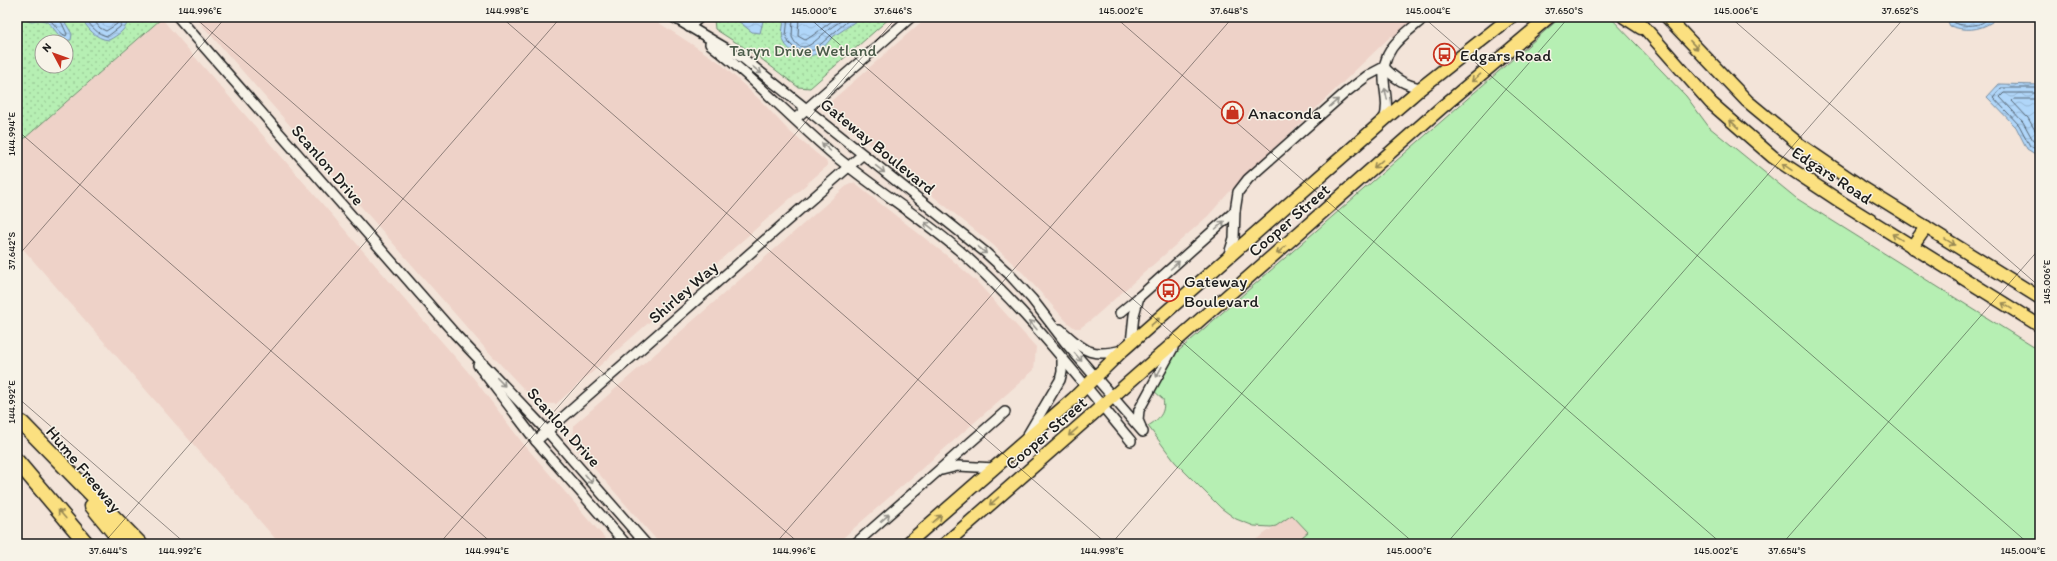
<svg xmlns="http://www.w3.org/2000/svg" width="2057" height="561" font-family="Itim,sans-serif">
  <defs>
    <pattern id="park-dots" width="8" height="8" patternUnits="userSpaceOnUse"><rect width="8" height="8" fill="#b6efb3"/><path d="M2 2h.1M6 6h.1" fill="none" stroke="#9ccc99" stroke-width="1.8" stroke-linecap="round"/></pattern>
    <pattern id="water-waves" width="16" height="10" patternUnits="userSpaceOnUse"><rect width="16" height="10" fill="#b0d6f9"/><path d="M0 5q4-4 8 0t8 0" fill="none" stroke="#97b7d5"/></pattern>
  </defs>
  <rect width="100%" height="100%" fill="#f3e4d9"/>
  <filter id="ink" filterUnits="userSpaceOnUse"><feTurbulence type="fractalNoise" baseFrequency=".025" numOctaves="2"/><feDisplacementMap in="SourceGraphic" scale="8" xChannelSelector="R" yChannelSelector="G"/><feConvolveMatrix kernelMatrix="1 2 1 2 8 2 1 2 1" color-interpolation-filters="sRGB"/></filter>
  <g filter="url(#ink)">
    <g fill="#eed2c8">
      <path d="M195 17H650L719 62 761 101 789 131 827 162V165L825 168 556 404 537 403 484 347Z"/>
      <path d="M927 17H1418L1396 37 1391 36 1232 189 1208 216 1091 320 1080 328H1075L1068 323 1023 273 992 244 828 111 829 103Z"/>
      <path d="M162 19 475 380 521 441 610 544H280L17 242V145Z"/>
      <path d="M850 183H854L950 258 977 282 1036 347 1034 370 836 544H660L573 444 574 425Z"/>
      <path d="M1292 514 1320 544H1250Z"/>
    </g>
    <path fill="#b6efb3" stroke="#698668" d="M1561 17 1562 19 1565 17H1610L1686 96 1709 127 1796 198 2040 351V544H1294L1308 532 1292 515 1276 526 1271 527 1254 526 1236 519 1221 508 1175 462 1148 426C1159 419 1166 413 1163 399L1153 390 1175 354Z"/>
    <g fill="url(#park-dots)" stroke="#698668" fill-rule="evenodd">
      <path d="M17 17H160L161 19 17 145ZM42 42H66V66H42Z"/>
      <path d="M716 17H891L810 88 798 87 760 58 715 29 714 19Z"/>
    </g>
    <g fill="url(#water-waves)" stroke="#758ca1">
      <path d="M21 17H62L72 34 71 40 63 41C58 35 51 23 45 21 35 17 31 26 21 17Z"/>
      <path d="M80 17H128C128 29 118 35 109 40 95 39 88 28 80 17Z"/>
      <path d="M733 17H764L760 33 752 32Z"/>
      <path d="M784 17H855L857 20C849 26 842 31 834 36 828 41 823 50 816 54 803 60 786 51 783 39 781 33 784 24 784 17Z"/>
      <path d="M1946 17H1992V22C1978 31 1965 31 1950 26Z"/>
      <path d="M1999 84 2040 85V157L2027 149 2016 127 1987 97Z"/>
    </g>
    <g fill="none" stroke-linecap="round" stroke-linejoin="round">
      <g stroke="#576674" stroke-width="1">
        <path d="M46 17C55 22 57 32 66 36L67 34 59 17"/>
        <path d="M85 17C90 25 97 35 108 36L120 27 124 17"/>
        <path d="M91 17 100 28 106 31 117 24 119 17"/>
        <path d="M788 17 786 36 789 43 795 49 805 51 814 50 852 17"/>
        <path d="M793 17 792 37C802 60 818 37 828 30 834 25 840 22 846 17"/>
        <path d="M799 17 798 36 805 40C808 40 833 20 837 17"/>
        <path d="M1951 17 1954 23C1963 26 1983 28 1988 17"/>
        <path d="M2040 88H2001L1993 97 2019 125 2030 146 2040 151"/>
        <path d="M2040 93H2004L2000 97 2023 122 2034 142 2040 145"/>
        <path d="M2040 99H2014L2012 101 2028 118 2040 139"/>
      </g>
      <defs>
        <g id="minor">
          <path d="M178 17 455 334 547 431 646 544"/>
          <path d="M673 17 744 59 985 252 1008 273 1032 299 1065 342 1143 432"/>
          <path d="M689 27 700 17"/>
          <path d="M710 44C754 78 792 119 834 155 875 189 921 217 961 252 1025 308 1077 376 1131 441"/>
          <path d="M1384 67C1395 79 1405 85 1421 88"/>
          <path d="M795 119 911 17"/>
          <path d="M1384 120C1389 105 1385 95 1384 80 1381 48 1403 36 1425 17"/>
          <path d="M1228 257 1234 238 1235 211"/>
          <path d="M1120 313 1139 297"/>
          <path d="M1060 329C1085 351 1089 358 1123 350"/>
          <path d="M1131 343 1134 315 1139 297 1235 211 1238 192 1248 179 1345 93 1367 76 1384 67"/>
          <path d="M478 365 536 441 626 544"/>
          <path d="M1141 427 1138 420 1139 410 1173 348"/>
          <path d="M1027 436 1060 380 1062 372V359"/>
          <path d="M536 441 862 155"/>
          <path d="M942 470 958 466 995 468"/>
          <path d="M855 544 1005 412"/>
        </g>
        <g id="major">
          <path d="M1624 17 1641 28"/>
          <path d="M1635 17 1711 103 1773 157 1841 202 2040 326"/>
          <path d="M1667 17 1747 101 1800 145 1860 186 2040 298"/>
          <path d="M1912 247 1926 227"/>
          <path d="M907 544 1073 399 1123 350 1384 120 1421 88 1511 17"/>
          <path d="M945 544 1441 108 1549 17"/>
        </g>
        <g id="highway">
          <path d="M22 423 140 544"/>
          <path d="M17 461 87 544"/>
          <path d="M92 506 123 544"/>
        </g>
      </defs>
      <use href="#minor" stroke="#1c1c1c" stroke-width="12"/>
      <use href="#major" stroke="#1c1c1c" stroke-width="15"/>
      <use href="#highway" stroke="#1c1c1c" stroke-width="17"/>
      <use href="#minor" stroke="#f7f3e8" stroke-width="9"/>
      <use href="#major" stroke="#fbe080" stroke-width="12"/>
      <use href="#highway" stroke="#fbe080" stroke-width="14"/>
    </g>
    <defs><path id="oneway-shaft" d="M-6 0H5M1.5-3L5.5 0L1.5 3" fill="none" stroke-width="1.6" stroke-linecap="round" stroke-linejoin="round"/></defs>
    <g stroke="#978853">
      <use href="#oneway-shaft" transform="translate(1694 45) rotate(47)"/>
      <use href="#oneway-shaft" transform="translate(1476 78) rotate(140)"/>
      <use href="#oneway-shaft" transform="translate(1734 124) rotate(-137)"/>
      <use href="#oneway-shaft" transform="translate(1378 164) rotate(139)"/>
      <use href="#oneway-shaft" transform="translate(1787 167) rotate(-145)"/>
      <use href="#oneway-shaft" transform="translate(1897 237) rotate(-148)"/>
      <use href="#oneway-shaft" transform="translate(1950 242) rotate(32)"/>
      <use href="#oneway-shaft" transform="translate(1281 250) rotate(139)"/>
      <use href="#oneway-shaft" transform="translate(2007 306) rotate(-148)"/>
      <use href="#oneway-shaft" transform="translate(1155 322) rotate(-41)"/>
      <use href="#oneway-shaft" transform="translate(1073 432) rotate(139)"/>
      <use href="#oneway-shaft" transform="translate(994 501) rotate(139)"/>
      <use href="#oneway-shaft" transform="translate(62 514) rotate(-130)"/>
      <use href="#oneway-shaft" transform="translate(937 519) rotate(-41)"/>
    </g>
    <g stroke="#94928c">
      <use href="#oneway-shaft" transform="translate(757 70) rotate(38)"/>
      <use href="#oneway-shaft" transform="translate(1386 94) rotate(-102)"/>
      <use href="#oneway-shaft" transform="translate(1334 103) rotate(-41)"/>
      <use href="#oneway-shaft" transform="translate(826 147) rotate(-138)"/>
      <use href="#oneway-shaft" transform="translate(880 169) rotate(38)"/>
      <use href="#oneway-shaft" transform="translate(1220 225) rotate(-42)"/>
      <use href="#oneway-shaft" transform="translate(929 226) rotate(-142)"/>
      <use href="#oneway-shaft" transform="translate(982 250) rotate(40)"/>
      <use href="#oneway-shaft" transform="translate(1175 265) rotate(-42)"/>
      <use href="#oneway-shaft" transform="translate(1033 325) rotate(-131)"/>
      <use href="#oneway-shaft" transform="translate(1078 357) rotate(48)"/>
      <use href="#oneway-shaft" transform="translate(1159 372) rotate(118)"/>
      <use href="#oneway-shaft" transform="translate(501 382) rotate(46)"/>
      <use href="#oneway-shaft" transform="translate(589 479) rotate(49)"/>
      <use href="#oneway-shaft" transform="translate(885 518) rotate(-41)"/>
    </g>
  </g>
  <path fill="none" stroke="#1c1c1c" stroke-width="1" stroke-opacity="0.45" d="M194 17 800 544M501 17 1107 544M808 17 1415 544M1115 17 1722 544M1423 17 2029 544M1730 17 2040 287M2037 17 2040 20M17 130 493 544M17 257 226 17M17 397 186 544M103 544 561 17M439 544 897 17M775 544 1233 17M1111 544 1569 17M1446 544 1905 17M1782 544 2040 248"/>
  <defs>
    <symbol id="bus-ring" viewBox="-11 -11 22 22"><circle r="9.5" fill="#f7f3e8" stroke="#c8321e" stroke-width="1.5"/><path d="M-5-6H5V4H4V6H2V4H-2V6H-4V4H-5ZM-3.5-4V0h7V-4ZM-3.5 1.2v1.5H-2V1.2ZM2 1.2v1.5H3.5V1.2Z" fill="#c8321e"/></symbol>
    <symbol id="shop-ring" viewBox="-11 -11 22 22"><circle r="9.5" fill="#f7f3e8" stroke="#c8321e" stroke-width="1.5"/><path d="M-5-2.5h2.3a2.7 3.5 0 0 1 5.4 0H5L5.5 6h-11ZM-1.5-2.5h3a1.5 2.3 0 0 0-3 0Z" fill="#c8321e"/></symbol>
  </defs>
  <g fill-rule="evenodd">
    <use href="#bus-ring" x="1432" y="42" width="25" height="25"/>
    <use href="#shop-ring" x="1220" y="100" width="25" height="25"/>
    <use href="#bus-ring" x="1156" y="278" width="25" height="25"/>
  </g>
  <g text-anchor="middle" stroke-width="3" stroke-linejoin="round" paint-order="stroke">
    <g font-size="17" fill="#4a5b49" stroke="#f7f3e8">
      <text x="803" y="56">Taryn Drive Wetland</text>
    </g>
    <g font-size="17" fill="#1c1c1c" stroke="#f7f3e8" text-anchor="start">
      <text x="1460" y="61">Edgars Road</text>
      <text x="1248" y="119">Anaconda</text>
      <text x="1184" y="287">Gateway<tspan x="1184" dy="20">Boulevard</tspan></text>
    </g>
    <g font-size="17" fill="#1c1c1c" stroke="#f7f3e8">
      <text transform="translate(878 146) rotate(39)" y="6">Gateway Boulevard</text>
      <text transform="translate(328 165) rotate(49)" y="6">Scanlon Drive</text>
      <text transform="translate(1832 175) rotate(33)" y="6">Edgars Road</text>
      <text transform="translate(1289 220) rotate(-41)" y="6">Cooper Street</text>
      <text transform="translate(683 292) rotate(-41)" y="6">Shirley Way</text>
      <text transform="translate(564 427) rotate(48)" y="6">Scanlon Drive</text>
      <text transform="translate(1046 433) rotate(-41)" y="6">Cooper Street</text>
      <text transform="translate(84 469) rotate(50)" y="6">Hume Freeway</text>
    </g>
  </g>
  <rect width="2057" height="561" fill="none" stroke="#f7f3e8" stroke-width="44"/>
  <g transform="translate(54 54) rotate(311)"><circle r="19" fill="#f7f3e8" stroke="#9f9d96"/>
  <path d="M0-3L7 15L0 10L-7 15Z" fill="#c8321e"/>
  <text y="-6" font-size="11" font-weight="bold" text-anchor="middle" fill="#1c1c1c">N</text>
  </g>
  <rect x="22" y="22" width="2013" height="517" fill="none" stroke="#1c1c1c" stroke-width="1.5"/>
  <g font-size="10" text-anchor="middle" fill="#1c1c1c">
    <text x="200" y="14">144.996°E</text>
    <text x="507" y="14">144.998°E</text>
    <text x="814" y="14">145.000°E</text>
    <text x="893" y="14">37.646°S</text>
    <text x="1121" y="14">145.002°E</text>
    <text x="1229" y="14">37.648°S</text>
    <text x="1428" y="14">145.004°E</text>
    <text x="1564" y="14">37.650°S</text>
    <text x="1736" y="14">145.006°E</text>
    <text x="1900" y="14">37.652°S</text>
    <text transform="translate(11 134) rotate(-90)" y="4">144.994°E</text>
    <text transform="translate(11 251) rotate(-90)" y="4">37.642°S</text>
    <text transform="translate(2046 282) rotate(-90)" y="4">145.006°E</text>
    <text transform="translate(11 402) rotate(-90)" y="4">144.992°E</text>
    <text x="108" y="554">37.644°S</text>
    <text x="180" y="554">144.992°E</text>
    <text x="487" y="554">144.994°E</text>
    <text x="794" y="554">144.996°E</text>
    <text x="1102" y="554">144.998°E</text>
    <text x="1409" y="554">145.000°E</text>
    <text x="1716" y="554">145.002°E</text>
    <text x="1787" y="554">37.654°S</text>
    <text x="2023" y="554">145.004°E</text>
  </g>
</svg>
